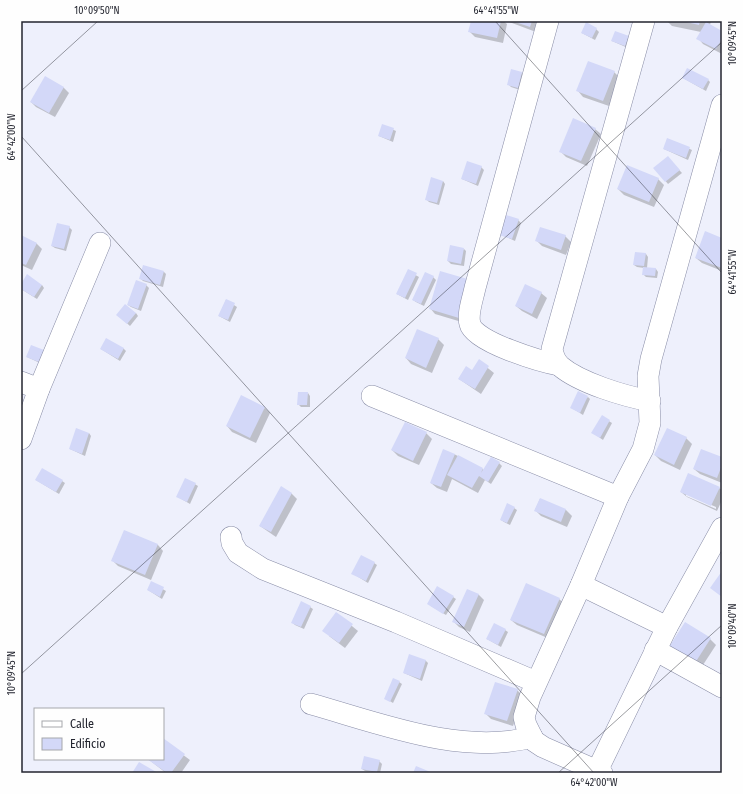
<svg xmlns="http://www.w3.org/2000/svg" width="743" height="794" font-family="'Fira Sans Condensed',sans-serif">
  <rect width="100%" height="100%" fill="#eef0fc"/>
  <g fill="#0003" fill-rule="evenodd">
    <path d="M472 21H503L507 24 503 43 475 37 469 31Z"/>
    <path d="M507 21H540L536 32Z"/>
    <path d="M667 21H711L710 25 722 32V54L703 44 698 38 701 32 672 26Z"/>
    <path d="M596 29 599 32 595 40 582 33Z"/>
    <path d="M628 37 631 39 628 48 612 41Z"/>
    <path d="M614 72 620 78 609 106 583 97 578 91Z"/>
    <path d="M522 73 524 76 520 90 511 87 508 84Z"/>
    <path d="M683 78 708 80 710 82 706 91Z"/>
    <path d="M63 87 69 93 55 117 36 107 31 102Z"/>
    <path d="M383 125 396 131 393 142 379 136Z"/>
    <path d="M595 129 601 134 587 166 566 157 560 151Z"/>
    <path d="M668 139 692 150 688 160 664 149Z"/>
    <path d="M670 160 682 173 668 184 655 168Z"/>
    <path d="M481 167 484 170 478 186 462 179Z"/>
    <path d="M658 179 664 185 654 207 624 195 618 189Z"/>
    <path d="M443 181 445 184 439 205 429 202 426 199Z"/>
    <path d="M518 220 521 223 515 241 500 234Z"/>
    <path d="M69 227 72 230 66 251 55 248 52 246Z"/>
    <path d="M21 236 36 243 42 249 32 270 21 265Z"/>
    <path d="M565 236 571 242 566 255 542 246 536 240Z"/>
    <path d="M722 239V271L702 263 696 258Z"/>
    <path d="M464 249 466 251 464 266 451 264 448 261Z"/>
    <path d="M636 253 646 254 648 257 647 268 656 269 658 272 657 278 646 277 643 274 644 268 637 267 634 265Z"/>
    <path d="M144 266 164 272 166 274 163 287 143 281 140 278Z"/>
    <path d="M408 271 419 277 408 300 397 294Z"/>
    <path d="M433 277 436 280 424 306 416 302 413 300Z"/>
    <path d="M470 281 465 323 435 314 430 308Z"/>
    <path d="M42 285 44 288 37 299 21 289V286Z"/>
    <path d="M146 285 149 288 141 311 131 307 128 305Z"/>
    <path d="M541 293 547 298 537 319 522 311 516 306Z"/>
    <path d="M226 300 237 307 230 322 219 316Z"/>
    <path d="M136 313 138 316 130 326 120 317Z"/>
    <path d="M438 339 444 345 432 373 411 364 406 358Z"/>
    <path d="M123 348 126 351 120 361 101 349Z"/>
    <path d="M43 351 42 364 27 357Z"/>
    <path d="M479 361 494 373 481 394 459 379 473 371Z"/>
    <path d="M308 393 310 396V407H301L298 404Z"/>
    <path d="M588 397 590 399 583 415 572 408Z"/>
    <path d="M265 408 270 413 256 443 232 432 227 426Z"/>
    <path d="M602 417 612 423 603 440 593 433Z"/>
    <path d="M89 433 91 436 85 456 70 449Z"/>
    <path d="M426 433 432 439 419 465 398 456 392 450Z"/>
    <path d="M686 438 692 444 680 470 661 461 655 455Z"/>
    <path d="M454 454 484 470 499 463 502 466 491 484 485 480 478 493 452 479 447 492 437 488 431 483Z"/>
    <path d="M722 458V483L700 474 694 469Z"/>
    <path d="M186 479 198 486 190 504 178 497Z"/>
    <path d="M36 480 62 481 65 483 59 494Z"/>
    <path d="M719 488 722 490V500L717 511 687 497 681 492ZM686 494 716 507V509L686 496Z"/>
    <path d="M291 493 297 499 276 537 260 526Z"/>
    <path d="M540 499 566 510 572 516 567 527 541 516 535 510Z"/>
    <path d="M514 508 517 510 510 525 504 522 501 520Z"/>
    <path d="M125 531 158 545 163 551 151 580 118 566 112 560Z"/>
    <path d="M374 563 377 565 368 583 352 573Z"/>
    <path d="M152 583 166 591 162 599 148 590Z"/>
    <path d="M468 590 479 595 484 600 470 632 459 627 454 622Z"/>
    <path d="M453 597 456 599 446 615 431 606Z"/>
    <path d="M559 599 565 604 550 639 517 625 511 620Z"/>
    <path d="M310 607 313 609 304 629 295 625 292 622Z"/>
    <path d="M336 613 358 631 345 648 329 636Z"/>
    <path d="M505 630 508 632 501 647 487 639Z"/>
    <path d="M710 639 716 645 701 668 676 652Z"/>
    <path d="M425 660 428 663 422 681 404 673Z"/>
    <path d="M399 682 402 684 393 703 385 698Z"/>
    <path d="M517 690 523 696 513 726 491 719 485 713Z"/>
    <path d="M163 740 190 760 181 773H166L148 759H163Z"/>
    <path d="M379 761 382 764 380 773 365 771 362 769Z"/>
  </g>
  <g fill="#d3d8f8">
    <path d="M471 21H501L497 38 468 32Z"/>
    <path d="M512 21H532L530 27Z"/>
    <path d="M682 21H700L699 25Z"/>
    <path d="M586 22 597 28 592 38 581 33Z"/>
    <path d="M706 22 722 31V39L716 49 696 39Z"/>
    <path d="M615 31 629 36 625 46 611 41Z"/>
    <path d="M588 61 615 71 603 101 576 91Z"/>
    <path d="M687 68 709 79 703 89 682 78Z"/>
    <path d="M511 69 522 72 518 88 507 85Z"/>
    <path d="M45 76 64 87 49 113 30 102Z"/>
    <path d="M573 118 596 128 581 161 559 152Z"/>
    <path d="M382 124 394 128 390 140 378 136Z"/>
    <path d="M667 138 690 147 686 158 663 149Z"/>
    <path d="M668 156 680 170 665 182 653 168Z"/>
    <path d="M467 161 482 166 476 184 461 179Z"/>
    <path d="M627 165 659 178 649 202 617 189Z"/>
    <path d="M431 177 443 181 437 203 425 200Z"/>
    <path d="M506 215 519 219 512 239 499 235Z"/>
    <path d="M57 223 70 226 64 249 51 246Z"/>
    <path d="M540 227 566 235 561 250 535 241Z"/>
    <path d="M705 231 722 238V268L695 258Z"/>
    <path d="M21 235 37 243 26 265 21 263Z"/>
    <path d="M450 245 464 248 461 264 447 261Z"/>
    <path d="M635 252 646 253 644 266 633 265Z"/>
    <path d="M143 265 164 271 160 285 139 279Z"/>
    <path d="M643 267 656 268 655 276 642 275Z"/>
    <path d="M408 269 417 273 405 298 396 294Z"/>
    <path d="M440 271 471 280 459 318 429 309Z"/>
    <path d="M425 272 434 276 421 304 412 300Z"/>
    <path d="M27 274 42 285 34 297 21 289V284Z"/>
    <path d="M136 280 147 284 138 309 127 305Z"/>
    <path d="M525 284 542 292 532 314 515 306Z"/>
    <path d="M226 299 235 303 228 320 218 316Z"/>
    <path d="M125 304 136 313 127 324 116 315Z"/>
    <path d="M417 329 439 338 426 368 405 358Z"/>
    <path d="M106 338 124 348 118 359 100 349Z"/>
    <path d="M31 345 44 350 39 362 26 357Z"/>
    <path d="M479 359 489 366 475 389 458 379 466 366 472 370Z"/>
    <path d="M578 391 588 396 580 413 570 408Z"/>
    <path d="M298 392H308L307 405H297Z"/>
    <path d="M241 395 265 407 250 438 226 426Z"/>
    <path d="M602 415 610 420 600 438 591 433Z"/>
    <path d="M405 422 427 432 413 461 391 450Z"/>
    <path d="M76 428 89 433 82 454 69 449Z"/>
    <path d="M667 428 687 437 674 465 654 455Z"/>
    <path d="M443 449 455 454 441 487 430 483Z"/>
    <path d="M701 449 722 457V465L717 478 693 469Z"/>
    <path d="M458 455 483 468 481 473 491 457 500 462 488 482 479 476 472 488 447 475Z"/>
    <path d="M42 468 63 480 56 492 35 480Z"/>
    <path d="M688 473 720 487 711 506 680 492Z"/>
    <path d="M185 478 196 483 187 502 176 497Z"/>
    <path d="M281 486 292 493 271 532 259 526Z"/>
    <path d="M540 498 566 509 561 522 534 511Z"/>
    <path d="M507 503 515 507 507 523 500 520Z"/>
    <path d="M124 530 158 544 145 575 111 561Z"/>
    <path d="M361 555 375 562 366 581 351 574Z"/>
    <path d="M722 571V597L710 588Z"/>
    <path d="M151 581 164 587 160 597 147 590Z"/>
    <path d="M526 583 560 598 544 634 510 620Z"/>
    <path d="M437 586 454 596 443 614 427 604Z"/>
    <path d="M467 589 479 594 464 627 452 622Z"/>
    <path d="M301 601 311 606 301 627 291 623Z"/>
    <path d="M336 612 353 624 339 643 322 631Z"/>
    <path d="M685 622 711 638 695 663 669 647Z"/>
    <path d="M494 623 506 629 498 645 486 639Z"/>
    <path d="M409 654 426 660 420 679 403 673Z"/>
    <path d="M393 678 400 681 390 702 384 699Z"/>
    <path d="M495 682 518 689 507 721 484 714Z"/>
    <path d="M163 738 185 754 171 773H167L147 759H163Z"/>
    <path d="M364 756 380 760 377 772 361 769Z"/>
    <path d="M139 762 158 773H132Z"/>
    <path d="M416 766 433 773H413Z"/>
  </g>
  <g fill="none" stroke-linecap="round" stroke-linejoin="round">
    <defs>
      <g id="street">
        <path d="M548 21 475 288C473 298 467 314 470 324 474 342 542 362 559 365"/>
        <path d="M644 21 552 349C553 355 555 361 560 366 580 383 624 396 650 401"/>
        <path d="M21 382 39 389"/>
        <path d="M372 396 618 497"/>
        <path d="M21 439 39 389 100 243"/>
        <path d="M231 537 232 543 238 553 263 569 396 622 536 682"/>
        <path d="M581 585 667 627"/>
        <path d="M655 650 722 687"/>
        <path d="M311 704C379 723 462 756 532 737"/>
        <path d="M597 771 667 627 722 528"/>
        <path d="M602 773 543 747 534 741 526 725 524 717 530 697 581 585 618 497 643 449 650 423 648 376 651 359 722 105"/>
      </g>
    </defs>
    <use href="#street" stroke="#898da7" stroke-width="22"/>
    <use href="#street" stroke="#fff" stroke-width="21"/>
  </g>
  <path fill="none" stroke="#23252f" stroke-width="1" stroke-opacity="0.45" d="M495 21 722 273M21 91 98 21M21 136 594 773M21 674 722 42M558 773 722 625"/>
  <rect width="743" height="794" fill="none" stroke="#fefefe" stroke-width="44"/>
  <rect x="34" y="708" width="130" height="52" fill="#fefefe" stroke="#a6a7ab"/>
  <rect x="42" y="721" width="20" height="6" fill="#ffffff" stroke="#a6a7ab"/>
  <text x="70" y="728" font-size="12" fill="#23252f">Calle</text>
  <rect x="42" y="738" width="20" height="12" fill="#d3d8f8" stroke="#a6a7ab"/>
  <text x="70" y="748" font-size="12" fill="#23252f">Edificio</text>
  <rect x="22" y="22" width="699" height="750" fill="none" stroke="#23252f" stroke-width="1.5"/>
  <g font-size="10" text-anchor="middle" fill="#23252f">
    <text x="97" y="14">10°09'50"N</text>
    <text x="496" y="14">64°41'55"W</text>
    <text transform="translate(732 43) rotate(-90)" y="4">10°09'45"N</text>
    <text transform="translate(11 137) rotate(-90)" y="4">64°42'00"W</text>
    <text transform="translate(732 272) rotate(-90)" y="4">64°41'55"W</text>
    <text transform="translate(732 626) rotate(-90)" y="4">10°09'40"N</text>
    <text transform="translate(11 673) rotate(-90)" y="4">10°09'45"N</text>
    <text x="594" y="786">64°42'00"W</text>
  </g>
</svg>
